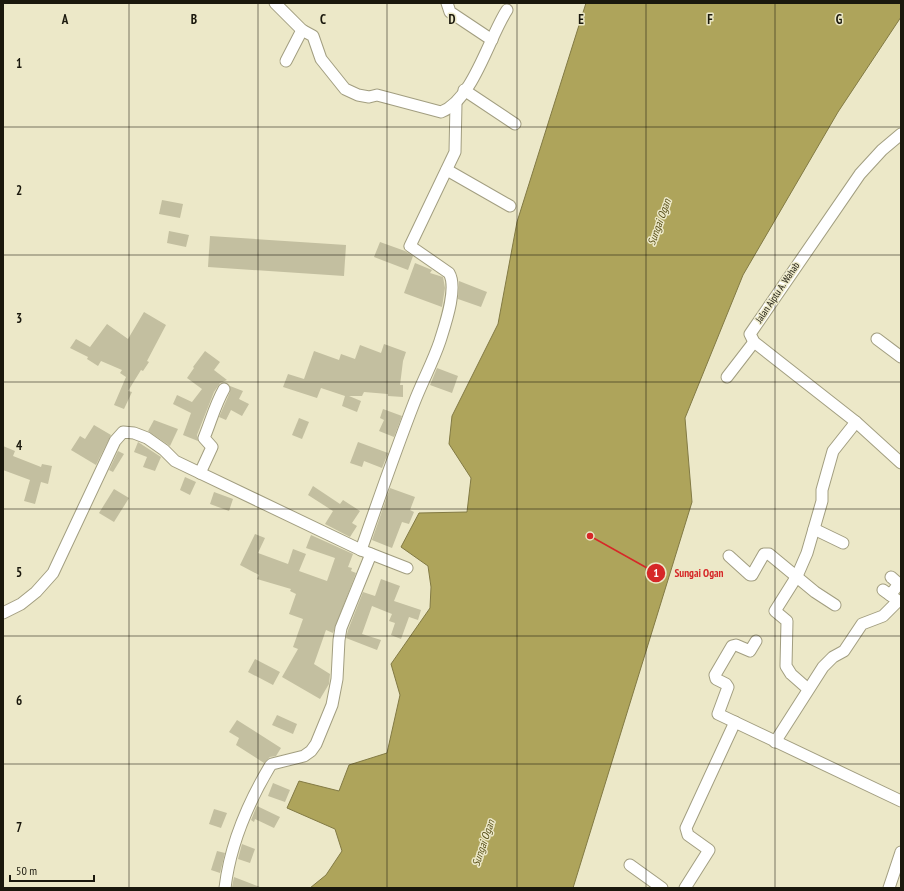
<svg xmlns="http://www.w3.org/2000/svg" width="904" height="891" font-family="'PT Sans Narrow',sans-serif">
  <rect width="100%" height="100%" fill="#ece8c8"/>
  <path fill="#aea45b" stroke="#827a44" d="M586 3H901V17L838 112 743 275 685 418 692 502 573 888H310L326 875 342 851 335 829 287 808 299 781 339 791 349 765 387 753 400 695 391 664 430 608 431 587 428 566 401 547 419 513 467 512 471 478 449 444 452 416 498 324 517 222Z"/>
  <g fill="#c3bfa0">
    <path d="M162 200 183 204 180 218 159 214Z"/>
    <path d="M169 231 189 235 186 247 167 243Z"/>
    <path d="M210 236 346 245 344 276 208 267Z"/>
    <path d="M380 242 405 251 413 256 408 270 374 257Z"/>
    <path d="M415 263 432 270 430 273 443 277 445 288 442 307 404 293Z"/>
    <path d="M459 281 487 292 481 307 458 299Z"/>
    <path d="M144 312 166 325 147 361 149 362 143 371 141 370 128 391 132 392 124 409 114 405 126 377 120 373 122 370 101 361 98 366 87 359 88 357 70 348 76 339 90 347 107 324 128 339Z"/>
    <path d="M384 344 406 352 403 361 400 385H403V397L388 396V394L364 392 362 396H349L361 401 357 412 342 406 345 396 321 388 317 398 283 387 288 374 304 379 314 351 339 360 341 354 355 359 360 345 381 353Z"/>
    <path d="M205 351 220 362 214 370 227 380 220 383 214 392 197 435 198 441 183 435 191 413 173 404 177 395 192 402 202 389 187 378 194 368 193 367Z"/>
    <path d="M437 368 458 376 452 393 430 385Z"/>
    <path d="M230 386 243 391 239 399 249 404 242 416 231 410 226 420 219 417 230 392Z"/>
    <path d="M383 409 402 416 394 437 379 431 384 420 380 418Z"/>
    <path d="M299 418 309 422 302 439 292 435Z"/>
    <path d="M154 420 178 429 170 446 148 431Z"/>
    <path d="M94 425 111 435 96 465 71 450 80 436 85 439Z"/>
    <path d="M138 442 161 457 155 471 143 467 147 457 134 452Z"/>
    <path d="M358 442 388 453 382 468 364 461 362 467 350 463Z"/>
    <path d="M3 446 15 451 13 456 41 467 42 464 52 466 48 484 41 482 35 504 24 501 30 480 3 470Z"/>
    <path d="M118 451 124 454 113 472 109 470Z"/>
    <path d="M185 477 196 482 190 495 180 490Z"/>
    <path d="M313 486 340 504 343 500 360 511 352 523 357 526 350 537 325 524 333 511 308 495Z"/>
    <path d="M390 488 415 497 410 510 414 512 409 524 402 522 392 548 372 540Z"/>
    <path d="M114 489 129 498 114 522 99 513Z"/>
    <path d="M214 492 233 499 229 511 210 504Z"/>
    <path d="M255 534 265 538 258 553 288 564 293 549 306 554 299 571 327 581 335 558 306 548 311 535 353 554 348 567 352 568 351 571 356 573 333 633 326 630 314 664 330 674 329 684 320 699 282 677 298 649 293 647 303 619 289 614 296 594 290 591 291 589 257 579 259 575 240 565Z"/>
    <path d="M381 579 400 586 394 601 421 610 418 620 409 617 401 639 391 635 395 623 389 621 392 614 372 606 362 634 381 640 377 650 346 638 348 630 363 592 375 596Z"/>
    <path d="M255 659 280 672 273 685 248 672Z"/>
    <path d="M277 715 297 724 293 734 272 725Z"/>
    <path d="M237 720 281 748 276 756 270 757 264 763 236 745 239 738 229 732Z"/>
    <path d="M273 783 290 790 285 802 268 796Z"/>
    <path d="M257 806 280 817 274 828 255 819 254 822 251 820Z"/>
    <path d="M214 809 227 813 221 828 209 824Z"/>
    <path d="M242 844 255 849 250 863 238 859Z"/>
    <path d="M217 851 225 853 220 873 211 870Z"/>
    <path d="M234 877 260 887V888L232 887Z"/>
  </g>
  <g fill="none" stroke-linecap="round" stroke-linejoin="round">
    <defs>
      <g id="street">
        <path d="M275 3 302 30 313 36 321 59 345 89 358 95 369 97 377 95 441 112C473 100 489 37 507 10"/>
        <path d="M447 3 450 12 492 40"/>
        <path d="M286 61 302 30"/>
        <path d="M464 90 515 124"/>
        <path d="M901 134 882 150 860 174 750 334 754 342 856 422 901 463"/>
        <path d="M447 170 510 206"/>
        <path d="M877 339 901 357"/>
        <path d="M727 377 754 342"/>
        <path d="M200 473 212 447 204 438C211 421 215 405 224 389"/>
        <path d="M814 529 843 543"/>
        <path d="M361 550C378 501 395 452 414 403 422 382 433 362 440 341 445 325 458 288 449 273L410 246 455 152 456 103"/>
        <path d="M729 556 750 575H752L764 554H769L815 592 835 605"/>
        <path d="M891 577 899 584"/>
        <path d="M890 595 899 584 901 586"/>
        <path d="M3 613 21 604 36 592 53 573 115 441 123 432 134 433 147 438 164 450 175 461 361 550 407 568"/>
        <path d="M756 641 750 651 736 645 732 646 715 675 716 679 726 684 728 687 718 714 901 801"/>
        <path d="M808 689 791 674 786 666 787 621 775 611 797 576 807 553 822 501V490L833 451 856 422"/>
        <path d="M775 742 823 667 833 657 844 651 862 624 883 616 896 603 897 600 883 590"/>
        <path d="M630 865 662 888"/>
        <path d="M225 888C230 845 248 803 270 766L272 764 304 756 311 751 316 744 332 705 337 679 339 640 341 628 371 554"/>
        <path d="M685 888 709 850 688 835 686 828 735 722"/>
        <path d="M889 888 901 852"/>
      </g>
    </defs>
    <use href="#street" stroke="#a29e80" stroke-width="13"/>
    <use href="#street" stroke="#fff" stroke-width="11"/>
  </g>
  <path fill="none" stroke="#1a180d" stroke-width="1" stroke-opacity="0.55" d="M129 3V888M258 3V888M387 3V888M517 3V888M646 3V888M775 3V888M3 127H901M3 255H901M3 382H901M3 509H901M3 636H901M3 764H901"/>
  <g text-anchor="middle" stroke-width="3" stroke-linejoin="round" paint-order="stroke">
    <g font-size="10" fill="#1a180d" stroke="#ece8c8">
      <text transform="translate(777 292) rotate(-56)" y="4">Jalan Aiptu A. Wahab</text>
    </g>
    <g font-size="11" font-style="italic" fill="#59511a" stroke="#ece8c8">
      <text transform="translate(659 222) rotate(-70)" y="4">Sungai Ogan</text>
      <text transform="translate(483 843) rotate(-71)" y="4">Sungai Ogan</text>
    </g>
  </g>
  <g font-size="13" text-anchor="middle" font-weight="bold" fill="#1a180d" stroke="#ece8c8" stroke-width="3" stroke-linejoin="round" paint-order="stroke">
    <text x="65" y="24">A</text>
    <text x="194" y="24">B</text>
    <text x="323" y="24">C</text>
    <text x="452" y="24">D</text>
    <text x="581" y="24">E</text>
    <text x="710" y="24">F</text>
    <text x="839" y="24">G</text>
    <text x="19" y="68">1</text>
    <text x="19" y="195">2</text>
    <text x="19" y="323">3</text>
    <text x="19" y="450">4</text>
    <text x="19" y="577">5</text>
    <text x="19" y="705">6</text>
    <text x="19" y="832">7</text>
  </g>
  <path fill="none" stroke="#d62828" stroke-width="1.5" d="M590 536L656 573"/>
  <g fill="#d62828" stroke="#ece8c8" stroke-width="1.5">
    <circle cx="590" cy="536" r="4"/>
    <circle cx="656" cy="573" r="10"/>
  </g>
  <g font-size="12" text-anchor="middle" font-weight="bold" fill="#fff">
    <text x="656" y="577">1</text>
  </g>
  <g font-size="11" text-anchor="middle" font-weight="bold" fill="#d62828" stroke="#ece8c8" stroke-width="3" stroke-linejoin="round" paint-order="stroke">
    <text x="699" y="577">Sungai Ogan</text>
  </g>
  <rect width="904" height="891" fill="none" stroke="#1a180d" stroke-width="8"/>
  <path d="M10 875v6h84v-6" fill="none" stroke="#1a180d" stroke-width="2"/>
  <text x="16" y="875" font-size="12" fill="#1a180d" stroke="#ece8c8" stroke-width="3" paint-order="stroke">50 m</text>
</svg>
